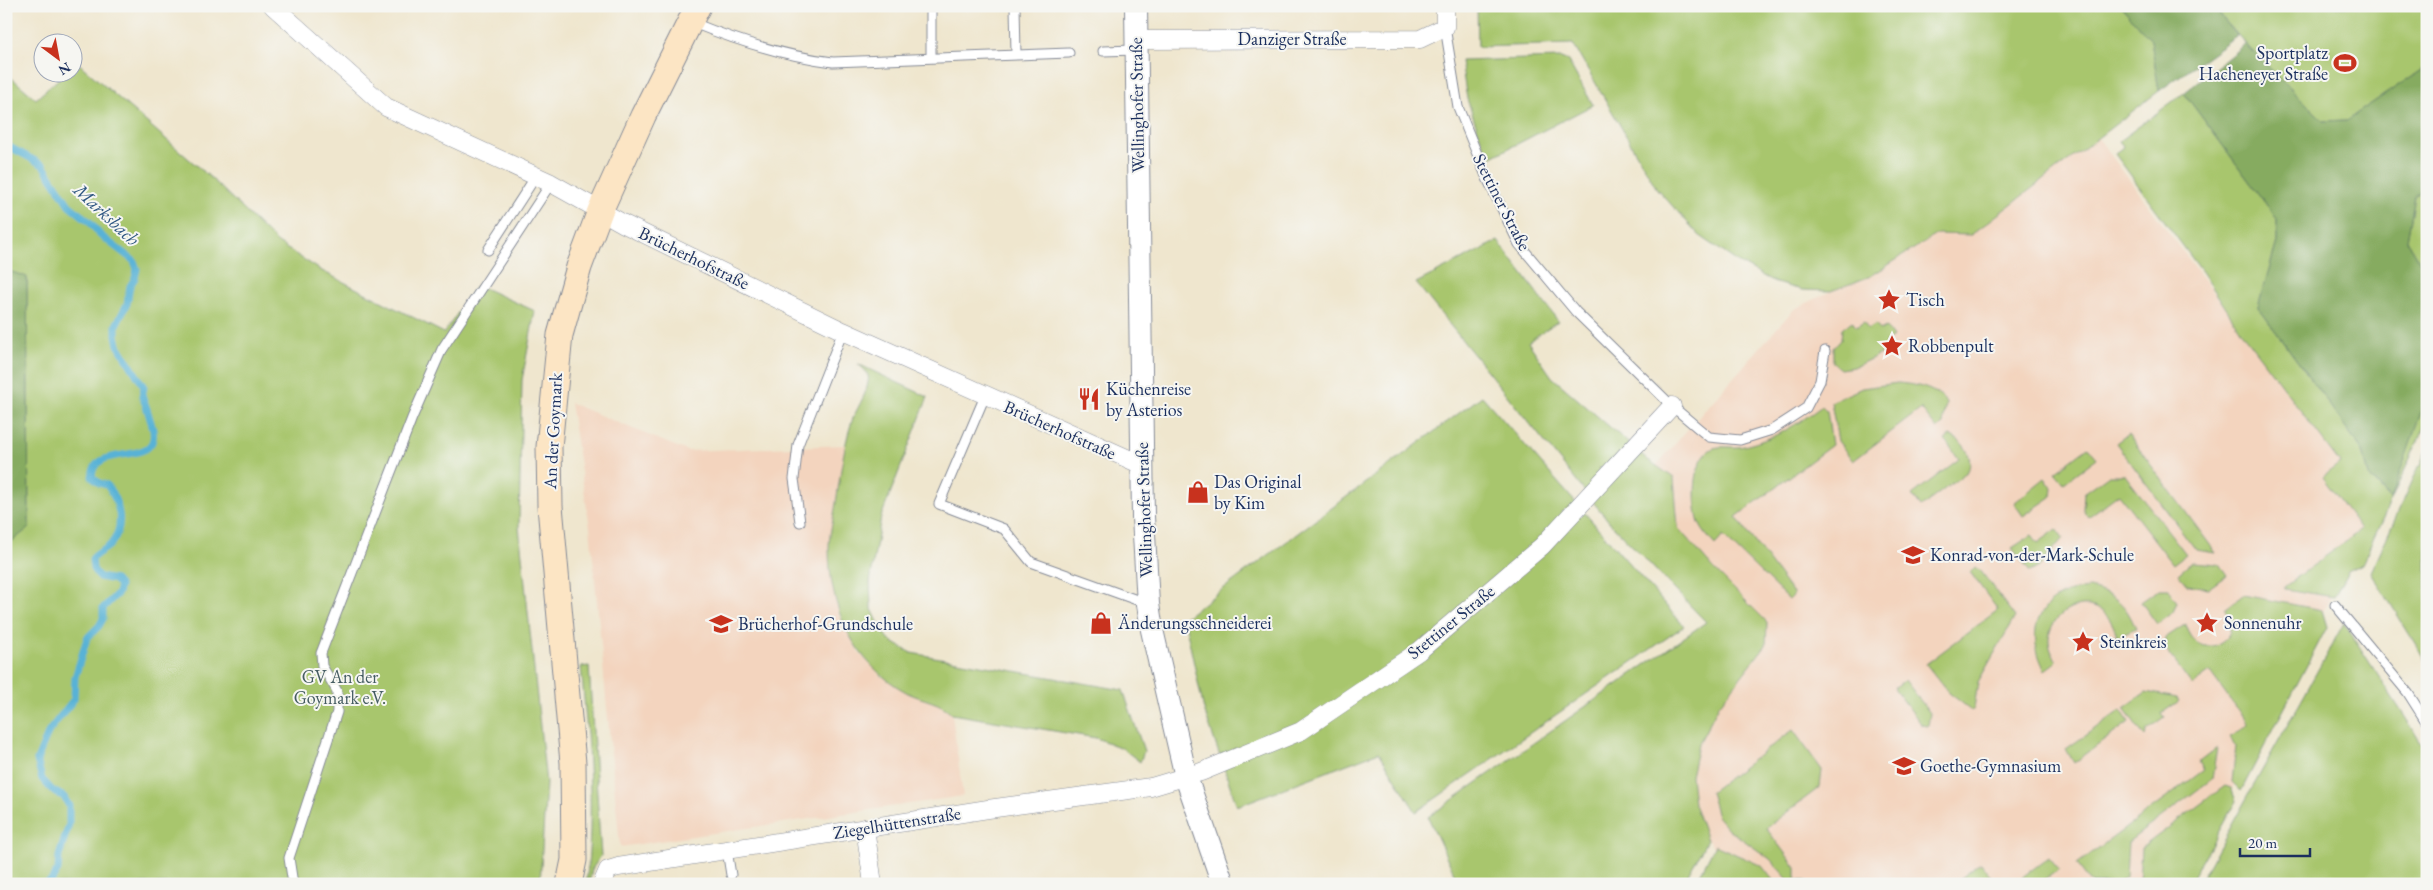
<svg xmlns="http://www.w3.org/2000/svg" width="2433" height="890" font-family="'EB Garamond',serif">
  <rect width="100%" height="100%" fill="#f6f6f2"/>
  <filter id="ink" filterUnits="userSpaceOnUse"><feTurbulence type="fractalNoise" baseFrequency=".02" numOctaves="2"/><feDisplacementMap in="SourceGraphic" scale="10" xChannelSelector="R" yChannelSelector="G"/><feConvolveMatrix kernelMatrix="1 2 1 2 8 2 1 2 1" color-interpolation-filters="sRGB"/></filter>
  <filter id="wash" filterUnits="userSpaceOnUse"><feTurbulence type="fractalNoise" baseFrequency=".0096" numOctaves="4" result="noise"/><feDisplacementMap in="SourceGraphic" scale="20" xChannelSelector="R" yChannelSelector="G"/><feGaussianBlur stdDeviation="1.12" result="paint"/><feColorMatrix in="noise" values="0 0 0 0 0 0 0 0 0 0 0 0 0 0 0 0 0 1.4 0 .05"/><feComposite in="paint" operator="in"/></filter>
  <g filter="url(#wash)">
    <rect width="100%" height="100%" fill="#efe6ce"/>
    <g fill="#f3d4be">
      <path d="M2098 138 2236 322 2258 307 2387 487 2183 884H1747L1721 857 1689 817 1684 747 1740 638 1639 485 1793 310 1831 291 1871 276 1937 234H1971Z"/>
      <path d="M570 403 687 451 846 445 829 546 833 589 840 618 859 653 881 676 909 694 943 706 952 714 963 796 620 847 590 527Z"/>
    </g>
    <g fill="#a8c66d" stroke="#627a66">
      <path d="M1477 6H2121L2151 40 2159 91 1971 235 1937 234 1871 276 1831 291 1802 290 1776 283 1739 263 1699 235 1657 189 1573 44 1478 47Z"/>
      <path d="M2212 6H2427V66L2347 120 2324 121 2260 60Z"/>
      <path d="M1561 58 1568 61 1593 105 1488 159 1467 99 1461 61Z"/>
      <path d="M77 62 212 179 278 243 322 271 444 333 477 285 535 311 522 380 519 527 546 783 540 884H6V546L29 527 27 278 6 270V73L36 99 65 73 72 72 73 66Z"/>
      <path d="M2184 93 2277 219V242L2258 307 2363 451 2369 476 2390 499 2427 395V421L2362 564 2348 571 2334 597 2285 589 2284 587 2361 530 2322 477 2340 463 2242 333 2203 273 2115 154 2124 147 2119 141Z"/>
      <path d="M2427 186V274L2407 240 2415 196Z"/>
      <path d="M1498 241 1558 321 1528 342 1552 377 1648 460 1674 478 1678 528 1713 568 1767 622 1766 645 1719 705 1698 745 1691 776 1694 804 1707 840 1683 884H1459L1428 817 1706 622 1611 524 1416 283Z"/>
      <path d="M1852 321 1856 327 1864 322 1868 329 1876 324 1880 330 1886 327 1893 337 1886 342 1885 352 1854 367 1840 369 1833 363V348L1841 339 1842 329Z"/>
      <path d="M858 364 928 397 881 517 870 582 871 607 882 630 889 640 911 653 1123 690 1144 751 1140 762 1122 748 1096 738 952 714C942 702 922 700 908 693 853 664 829 608 829 548 829 533 834 517 836 503 840 477 843 450 851 424 855 410 866 397 868 382 870 374 864 369 858 364Z"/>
      <path d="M1898 383C1917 385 1933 387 1946 402L1943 424 1937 429 1921 409 1853 461 1838 441 1831 402 1862 388Z"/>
      <path d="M1482 396 1684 626 1416 812 1379 752 1237 806 1204 710 1184 618Z"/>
      <path d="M1822 406 1827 411 1832 445 1736 517 1794 595 1789 600 1723 536 1715 545C1709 538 1703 532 1699 523 1693 505 1692 462 1710 450 1718 444 1734 449 1744 446 1774 439 1797 425 1822 406Z"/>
      <path d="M2128 434 2216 553 2196 550 2116 443Z"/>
      <path d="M1950 436C1964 440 1974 458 1968 471L1921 507 1912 495 1959 459 1945 440Z"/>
      <path d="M2088 447 2097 458 2064 483 2055 472Z"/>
      <path d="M2427 449V663L2371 572Z"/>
      <path d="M2109 475H2125L2186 554 2173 564 2119 494 2088 517 2083 510 2084 493Z"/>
      <path d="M2045 478 2052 488 2051 497 2023 516 2014 503Z"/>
      <path d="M2057 529 2063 538 2039 567 2030 572 2012 548 2032 535 2038 543Z"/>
      <path d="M2192 562 2219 564 2227 575 2209 588 2187 585 2178 574Z"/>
      <path d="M1975 568 1980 570 2015 617 1978 682 1974 708 1971 710 1948 692 1926 664 1998 610 1970 572Z"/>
      <path d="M2090 588C2116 595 2126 604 2136 629L2117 637C2102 574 2024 619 2057 661L2045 670C2022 628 2042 592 2090 588Z"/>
      <path d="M2159 589H2168L2177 602 2173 612 2157 624 2141 602Z"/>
      <path d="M2243 595 2322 610 2327 627 2241 791 2232 782 2236 745 2230 737 2248 724 2210 672 2192 685 2164 647 2165 638 2186 624C2190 656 2233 651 2230 624 2230 619 2227 614 2225 609Z"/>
      <path d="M2344 623 2427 751V884H2199Z"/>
      <path d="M589 666 601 856 592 869 589 884H586C595 811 588 740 581 667Z"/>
      <path d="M1905 680 1930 713 1928 726 1922 725 1894 688Z"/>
      <path d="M2146 692 2177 698 2179 701 2162 713 2165 717 2146 731 2145 737 2124 708Z"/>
      <path d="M2121 710 2129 722 2074 763 2066 749Z"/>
      <path d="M1793 730 1822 770 1820 787 1766 828 1796 868V881H1806L1808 884H1792L1770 859 1728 829 1717 816 1710 792Z"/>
      <path d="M2217 748 2212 779 2128 842 2126 877 2116 884H2092L2077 864 2204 770 2199 762Z"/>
      <path d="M2225 786 2231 788 2236 801 2189 884H2137L2139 882 2141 848Z"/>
      <path d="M1715 845 1762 866 1776 884H1695Z"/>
      <path d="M2049 857 2059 869 2039 884H2013Z"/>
      <path d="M1981 863 1996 884H1953Z"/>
    </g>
    <g fill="#86ab60" stroke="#506d5f">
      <path d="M2121 6H2212L2237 35 2159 91 2151 40Z"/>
      <path d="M2245 44 2324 121 2347 120 2427 66V186L2415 196 2407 240 2427 274V395L2391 499 2369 476 2363 451 2258 307 2277 242V219L2184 93Z"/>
      <path d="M6 270 27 277 29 528 6 546Z"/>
    </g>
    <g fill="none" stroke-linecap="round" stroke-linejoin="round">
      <path stroke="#59b2d6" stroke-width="7" d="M6 145 43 165 69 205 90 222 100 235 134 261 137 269 135 278 130 286 127 304 116 325V335L118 345 144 387 142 397C147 406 148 413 151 422 168 472 93 439 92 477L99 483 107 485C119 502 126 525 111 544 106 550 97 552 92 559L93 569 99 577 115 580 120 586 118 593 103 608V619L99 626 87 638 81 658 75 677 74 699 49 731 37 760 42 779 52 790 64 797 69 806V824L59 856 58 870 51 881 46 884"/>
    </g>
  </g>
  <g filter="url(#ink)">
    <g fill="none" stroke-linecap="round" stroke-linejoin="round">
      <defs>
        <g id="service">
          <path d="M931 6V57"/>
          <path d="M1015 6 1016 54"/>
          <path d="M691 22C737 41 784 56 833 62L1069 53"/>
          <path d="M1445 27 1458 107 1486 176 1519 244 1576 312 1672 406 1698 428 1709 437 1740 440 1772 430 1806 408 1820 381 1825 351"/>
          <path d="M1103 51 1136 50"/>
          <path d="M488 250 536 176"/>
          <path d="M985 396 939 504 1004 529 1031 562 1148 604"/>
          <path d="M800 522 794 479 798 445 843 331"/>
          <path d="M2335 605 2408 693 2427 723"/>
          <path d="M727 850 731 875"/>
          <path d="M293 884 289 858 337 712V691L322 666 321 653 412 418 442 349 551 183"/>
        </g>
        <g id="minor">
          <path d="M273 6 386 107 551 183 624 224 843 331 1142 465"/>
          <path d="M1137 40 1420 39 1445 27V6"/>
          <path d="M865 828 873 884"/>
          <path d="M602 884 608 870 618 867 988 809 1151 787 1201 772 1301 731 1419 651 1542 546 1672 406"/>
        </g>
        <path id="tertiary" d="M1136 6 1143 517 1148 604 1152 630 1186 777 1223 884"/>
        <path id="secondary" d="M569 884 574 860 573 763 550 506 549 447 560 335 579 267 600 211 643 116 698 6"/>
      </defs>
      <use href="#service" stroke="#858a96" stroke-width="11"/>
      <use href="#minor" stroke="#858a96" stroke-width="19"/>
      <use href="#tertiary" stroke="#858a96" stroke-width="24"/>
      <use href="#secondary" stroke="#858a96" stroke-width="27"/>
      <use href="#service" stroke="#fff" stroke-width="9"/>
      <use href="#minor" stroke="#fff" stroke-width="18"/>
      <use href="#tertiary" stroke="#fff" stroke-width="22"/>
      <use href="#secondary" stroke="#fce5c4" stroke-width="25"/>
    </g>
  </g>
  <defs>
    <symbol id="stadium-bare" viewBox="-9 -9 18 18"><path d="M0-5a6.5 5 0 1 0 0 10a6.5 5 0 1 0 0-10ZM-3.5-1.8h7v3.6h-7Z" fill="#c8321e" stroke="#f6f6f2" stroke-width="2.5" paint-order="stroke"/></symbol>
    <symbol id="sight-bare" viewBox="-9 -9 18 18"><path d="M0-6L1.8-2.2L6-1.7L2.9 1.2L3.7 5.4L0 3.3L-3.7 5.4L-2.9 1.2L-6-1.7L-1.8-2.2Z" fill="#c8321e" stroke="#f6f6f2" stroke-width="2.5" paint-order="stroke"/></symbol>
    <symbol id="restaurant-bare" viewBox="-9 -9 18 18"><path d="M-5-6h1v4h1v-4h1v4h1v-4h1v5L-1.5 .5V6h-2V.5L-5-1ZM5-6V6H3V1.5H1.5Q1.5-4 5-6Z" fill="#c8321e" stroke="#f6f6f2" stroke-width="2.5" paint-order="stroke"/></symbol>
    <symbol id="shop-bare" viewBox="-9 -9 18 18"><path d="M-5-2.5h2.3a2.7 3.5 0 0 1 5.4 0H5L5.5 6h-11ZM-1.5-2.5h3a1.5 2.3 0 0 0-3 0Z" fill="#c8321e" stroke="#f6f6f2" stroke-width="2.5" paint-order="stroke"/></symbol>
    <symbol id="school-bare" viewBox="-9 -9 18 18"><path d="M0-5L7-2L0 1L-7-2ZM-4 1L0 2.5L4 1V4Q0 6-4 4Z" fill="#c8321e" stroke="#f6f6f2" stroke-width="2.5" paint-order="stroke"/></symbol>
  </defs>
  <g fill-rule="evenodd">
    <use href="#stadium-bare" x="2329" y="47" width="32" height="32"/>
    <use href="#sight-bare" x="1873" y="284" width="32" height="32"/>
    <use href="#sight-bare" x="1876" y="330" width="32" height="32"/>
    <use href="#restaurant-bare" x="1073" y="383" width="32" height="32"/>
    <use href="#shop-bare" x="1182" y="476" width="32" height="32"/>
    <use href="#school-bare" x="1897" y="539" width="32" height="32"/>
    <use href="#shop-bare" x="1085" y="607" width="32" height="32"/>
    <use href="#sight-bare" x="2191" y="607" width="32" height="32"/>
    <use href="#school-bare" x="705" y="608" width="32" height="32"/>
    <use href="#sight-bare" x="2067" y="626" width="32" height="32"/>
    <use href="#school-bare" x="1888" y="750" width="32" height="32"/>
  </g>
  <g text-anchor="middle" stroke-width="4" stroke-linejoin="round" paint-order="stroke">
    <g font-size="18" fill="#1b2f5e" stroke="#f6f6f2">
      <text x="1292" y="45">Danziger Straße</text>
      <text transform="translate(1137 105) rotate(-91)" y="6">Wellinghofer Straße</text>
      <text transform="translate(1502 202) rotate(63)" y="6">Stettiner Straße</text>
      <text transform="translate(694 258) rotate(26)" y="6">Brücherhofstraße</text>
      <text transform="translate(1060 430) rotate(24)" y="6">Brücherhofstraße</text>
      <text transform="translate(553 431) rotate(-87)" y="6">An der Goymark</text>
      <text transform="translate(1144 510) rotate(-92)" y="6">Wellinghofer Straße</text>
      <text transform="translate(1451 622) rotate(-39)" y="6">Stettiner Straße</text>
      <text transform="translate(897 823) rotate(-9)" y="6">Ziegelhüttenstraße</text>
    </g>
    <g font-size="18" fill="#1b2f5e" stroke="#f6f6f2" text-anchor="start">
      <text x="2328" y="59" text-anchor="end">Sportplatz<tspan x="2328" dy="21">Hacheneyer Straße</tspan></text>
      <text x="1906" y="306">Tisch</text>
      <text x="1908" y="352">Robbenpult</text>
      <text x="1106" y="395">Küchenreise<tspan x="1106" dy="21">by Asterios</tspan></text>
      <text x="1214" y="488">Das Original<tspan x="1214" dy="21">by Kim</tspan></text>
      <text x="1930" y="561">Konrad-von-der-Mark-Schule</text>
      <text x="1118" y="629">Änderungsschneiderei</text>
      <text x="2224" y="629">Sonnenuhr</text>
      <text x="738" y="630">Brücherhof-Grundschule</text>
      <text x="2100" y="648">Steinkreis</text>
      <text x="1920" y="772">Goethe-Gymnasium</text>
    </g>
    <g font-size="18" fill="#455c62" stroke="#f6f6f2">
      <text x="340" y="683">GV An der<tspan x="340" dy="21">Goymark e.V.</tspan></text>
    </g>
    <g font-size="19" font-style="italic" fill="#2e5682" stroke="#f6f6f2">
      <text transform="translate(107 214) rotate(43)" y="7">Marksbach</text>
    </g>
  </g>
  <rect width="2433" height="890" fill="none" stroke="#f6f6f2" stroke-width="25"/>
  <g transform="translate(58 58) rotate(148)"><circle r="24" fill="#f6f6f2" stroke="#9ea6b7"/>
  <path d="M0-4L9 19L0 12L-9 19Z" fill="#c8321e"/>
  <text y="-8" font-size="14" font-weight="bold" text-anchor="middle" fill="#1b2f5e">N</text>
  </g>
  <path d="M2240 848v8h70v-8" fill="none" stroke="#1b2f5e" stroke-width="2.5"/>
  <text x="2248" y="848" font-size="15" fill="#1b2f5e" stroke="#f6f6f2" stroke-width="4" paint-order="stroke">20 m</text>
</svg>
